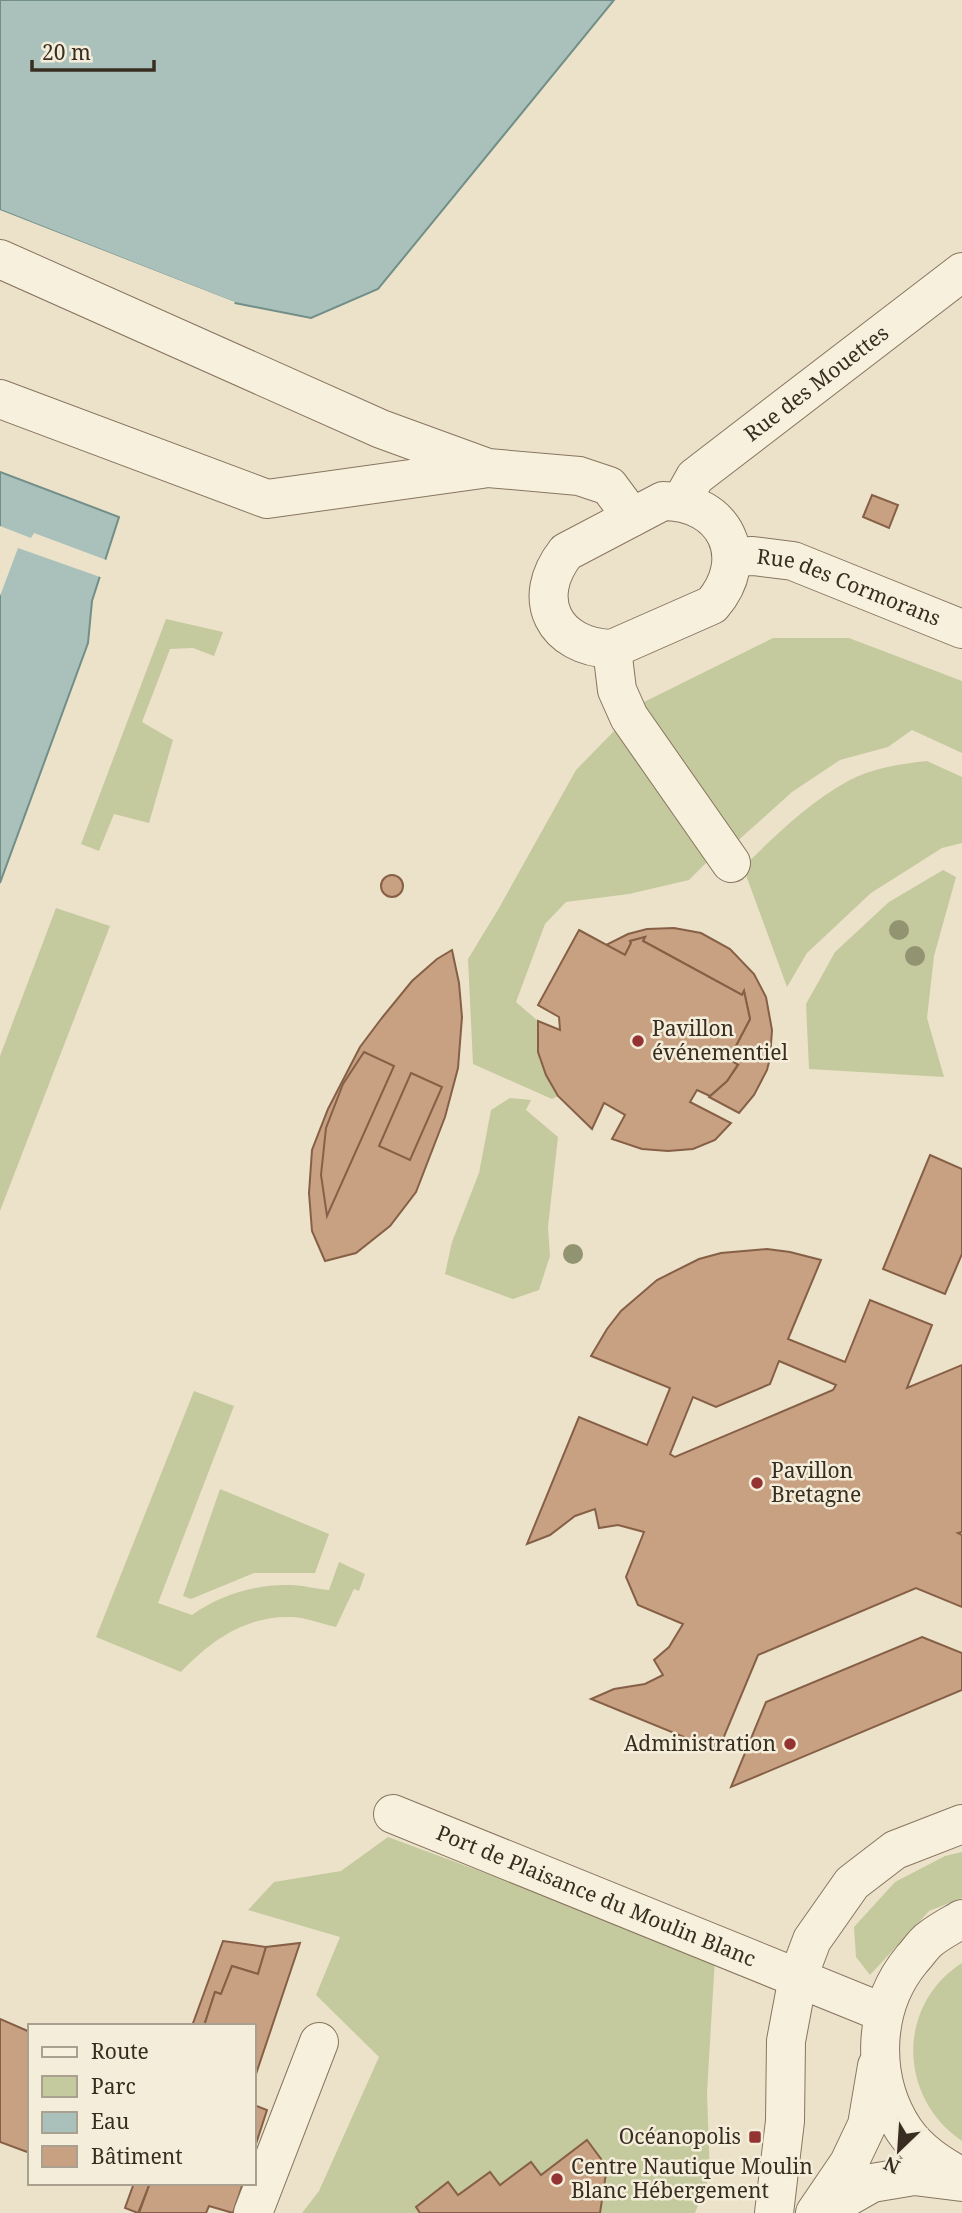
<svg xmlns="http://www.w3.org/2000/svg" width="962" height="2213" font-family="'Noto Serif',serif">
  <rect width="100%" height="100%" fill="#ece2ca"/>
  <g fill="#c4ca9e">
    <path d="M166 619 223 632 214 656 193 648 170 649 142 722 173 740 149 823 114 814 99 851 81 844Z"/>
    <path d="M773 638H849L962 681V753L912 730 888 747 840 760 792 792 733 845 642 703Z"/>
    <path d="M616 729 707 862 689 880 629 894 566 902 545 924 516 1002 538 1021 539 1059 558 1096 552 1099 473 1064 468 959 499 908 576 770Z"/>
    <path d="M927 761 962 777V843L942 848 871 893 807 953 787 987 743 867C775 836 808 803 848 781 872 768 900 764 927 761Z"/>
    <path d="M943 870 956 877 934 956 927 1018 944 1077 809 1069 806 1004 835 952 889 902Z"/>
    <path d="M56 908 110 926 0 1211V1056Z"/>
    <path d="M510 1098 531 1100 526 1110 558 1137 548 1227 550 1256 539 1290 513 1299 445 1274 452 1242 479 1173 491 1110Z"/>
    <path d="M194 1391 234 1406 158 1603 192 1615C220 1595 256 1584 290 1585 303 1585 316 1589 329 1590L339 1562 365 1574 359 1591 354 1589 336 1627C322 1624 307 1618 293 1617 247 1615 211 1640 181 1672L96 1637Z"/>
    <path d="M220 1489 329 1534 315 1573H254L191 1599 183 1596Z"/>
    <path d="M388 1837 715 1958 707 2093 710 2175 695 2213H302L319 2191 379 2057 316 1995 340 1937 248 1910 274 1882 341 1871Z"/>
    <path d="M962 1852V1898L929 1911 870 1975 856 1957 854 1927 895 1882 945 1856Z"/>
    <path d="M962 1963V2141C898 2098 896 2005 962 1963Z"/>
  </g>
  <g fill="#aac1bb" stroke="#718f88" stroke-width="2">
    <path d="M0 0H614L378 289 311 318 235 303 0 210Z"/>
    <path d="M0 472 119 517 92 601 88 643 0 883Z"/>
  </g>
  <g fill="#ece2ca">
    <path d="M0 210 235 302 233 306 0 213Z"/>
    <path d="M0 526 31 538 34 533 109 561 103 578 18 548 0 596Z"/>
  </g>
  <g fill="#c8a082" stroke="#866046" stroke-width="2" fill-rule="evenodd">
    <path d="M872 495 898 505 889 528 863 517Z"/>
    <circle cx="392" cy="886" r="11"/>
    <path d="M674 928 701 933 730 949 754 974 766 997 772 1030 770 1058 767 1070 754 1095 739 1113 709 1097 727 1081 738 1065 729 1059 750 1019 744 991 742 995 643 941 645 937 630 941 631 943 625 955 606 945 628 934 647 929Z"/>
    <path d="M579 930 625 955 631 943 630 941 645 937 643 941 742 995 744 991 750 1019 729 1059 738 1065 737 1066 727 1081 710 1096 697 1090 690 1102 731 1123 715 1140 693 1149 668 1151 642 1149 612 1139 625 1115 604 1103 592 1129 558 1096 546 1075 538 1052V1021L560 1030 559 1017 538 1005Z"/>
    <path d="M452 950 459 983 462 1017 458 1068 445 1117 416 1192 390 1226 356 1253 325 1261 312 1231 309 1193 312 1150 328 1109 360 1047 381 1019 412 981 437 959Z"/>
    <path d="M364 1052 394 1066 327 1216 321 1175 326 1128 343 1084Z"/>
    <path d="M411 1073 442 1087 410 1160 379 1146Z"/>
    <path d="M930 1155 962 1169V1254L945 1294 883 1269Z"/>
    <path d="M767 1249 790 1252 821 1260 788 1339 845 1362 870 1300 932 1325 907 1388 962 1365V1532L958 1533 962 1535V1607L916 1588 758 1655 718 1751 591 1699 614 1689 645 1684 663 1675 654 1660 669 1647 683 1624 638 1605 626 1577 644 1532 618 1525 599 1528 595 1509 575 1516 550 1535 527 1544 579 1417 647 1445 670 1388 591 1356 607 1329 621 1311 657 1280 699 1259 721 1253ZM779 1361 836 1385 833 1390 675 1457 670 1454 693 1397 716 1407 770 1384Z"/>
    <path d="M922 1637 962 1653V1690L731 1787 766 1702Z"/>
    <path d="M223 1941 266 1947 258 1974 232 1966 221 1994 215 1992 204 2026H192Z"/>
    <path d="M300 1943 254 2080V2026H204L215 1992 221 1994 232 1966 258 1974 266 1947Z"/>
    <path d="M0 2019 30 2032V2153L0 2142Z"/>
    <path d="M254 2105 267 2110 254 2150Z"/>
    <path d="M587 2140 607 2167 600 2213H420L416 2207 448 2182 458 2195 490 2172 500 2185 531 2162 541 2175Z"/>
    <path d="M134 2183H150L138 2213 125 2208Z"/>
    <path d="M150 2183H243L233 2213 209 2206 206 2213H139Z"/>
  </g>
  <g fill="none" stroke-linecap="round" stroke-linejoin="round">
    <defs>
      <g id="minor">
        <path d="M0 259 381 429 488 468 579 476 609 486 632 517"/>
        <path d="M0 399 267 499 482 469"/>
        <path d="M663 501C725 501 753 558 712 605L612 649C554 647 529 599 566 552Z"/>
        <path id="s1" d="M681 502 695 477 962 272"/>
        <path id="s2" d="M732 557 753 556 793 561 962 629"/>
        <path d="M612 649 617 690 629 717 731 863"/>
        <path id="s3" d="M393 1814 884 2013"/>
        <path d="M962 1919C952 1925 940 1931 930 1939 923 1944 918 1953 912 1959 872 2007 870 2078 904 2130 918 2151 940 2165 962 2177"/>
        <path d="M821 2212 872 2183 914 2176 962 2182"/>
        <path d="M253 2213 319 2042"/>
        <path d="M774 2213 785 2121 786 2041 798 1977 812 1940 852 1883 895 1850 962 1824"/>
        <path d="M815 2213 849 2163 867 2125 877 2066"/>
      </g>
    </defs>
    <use href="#minor" stroke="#88755f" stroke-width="40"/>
    <use href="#minor" stroke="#f7f0dd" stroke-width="38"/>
  </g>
  <g fill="#929471">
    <circle cx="899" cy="930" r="10"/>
    <circle cx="915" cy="956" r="10"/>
    <circle cx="573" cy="1254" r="10"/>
  </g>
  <g fill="#933433" stroke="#f4edd9" stroke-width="2.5">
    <circle cx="638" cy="1041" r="7"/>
    <circle cx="757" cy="1483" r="7"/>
    <circle cx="790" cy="1744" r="7"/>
    <rect x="748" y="2130" width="14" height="14" rx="3.5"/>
    <circle cx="557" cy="2179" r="7"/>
  </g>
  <g text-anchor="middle" stroke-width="5" stroke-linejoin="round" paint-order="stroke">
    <g font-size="21" fill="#392d22" stroke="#f4edd9">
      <text dy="7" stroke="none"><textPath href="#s1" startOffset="182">Rue des Mouettes</textPath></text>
      <text dy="7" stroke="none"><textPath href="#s2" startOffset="122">Rue des Cormorans</textPath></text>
      <text dy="7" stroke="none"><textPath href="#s3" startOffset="219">Port de Plaisance du Moulin Blanc</textPath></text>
    </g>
    <g font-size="21" fill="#392d22" stroke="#f4edd9" text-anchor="start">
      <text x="652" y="1036">Pavillon<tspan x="652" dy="24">événementiel</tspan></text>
      <text x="771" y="1478">Pavillon<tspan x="771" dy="24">Bretagne</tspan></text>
      <text x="776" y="1751" text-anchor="end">Administration</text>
      <text x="741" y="2144" text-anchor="end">Océanopolis</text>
      <text x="571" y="2174">Centre Nautique Moulin<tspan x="571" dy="24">Blanc Hébergement</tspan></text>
    </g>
  </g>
  <rect x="28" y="2024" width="228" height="161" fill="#f4edd9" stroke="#a9a090" stroke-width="2"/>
  <rect x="42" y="2047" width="35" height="10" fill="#f7f0dd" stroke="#a9a090" stroke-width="2"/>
  <text x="91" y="2059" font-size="21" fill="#392d22">Route</text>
  <rect x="42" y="2076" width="35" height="21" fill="#c4ca9e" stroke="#a9a090" stroke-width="2"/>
  <text x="91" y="2094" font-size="21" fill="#392d22">Parc</text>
  <rect x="42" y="2112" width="35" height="21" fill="#aac1bb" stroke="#a9a090" stroke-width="2"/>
  <text x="91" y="2129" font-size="21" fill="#392d22">Eau</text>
  <rect x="42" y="2146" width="35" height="21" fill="#c8a082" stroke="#a9a090" stroke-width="2"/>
  <text x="91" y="2164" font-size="21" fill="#392d22">Bâtiment</text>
  <g transform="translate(899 2150) rotate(205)" stroke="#f4edd9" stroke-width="5" paint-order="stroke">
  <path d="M0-5L12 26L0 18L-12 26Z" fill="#392d22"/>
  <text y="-10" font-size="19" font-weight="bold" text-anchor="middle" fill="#392d22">N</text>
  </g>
  <path d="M32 60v10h122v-10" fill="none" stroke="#392d22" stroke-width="3.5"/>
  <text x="42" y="60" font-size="21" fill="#392d22" stroke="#f4edd9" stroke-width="5" paint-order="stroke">20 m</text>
</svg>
